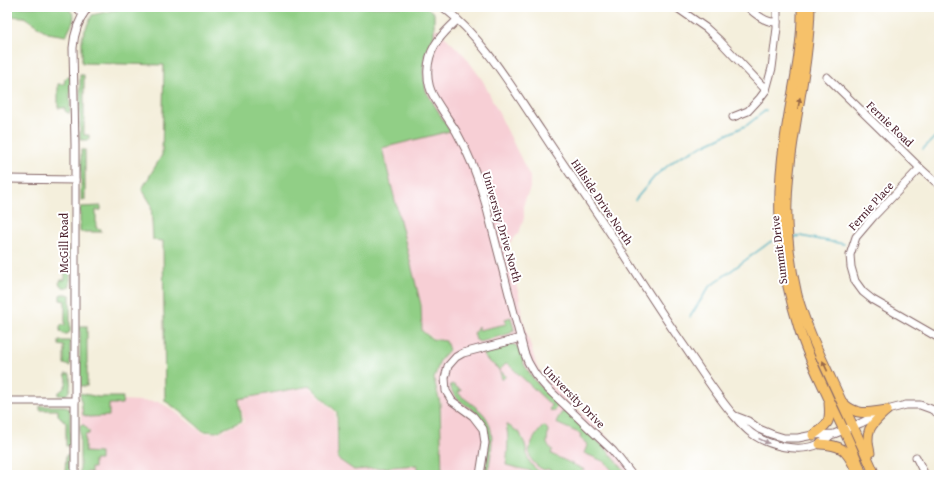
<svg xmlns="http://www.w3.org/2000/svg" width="946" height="482" font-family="'Gentium Book Plus',serif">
  <rect width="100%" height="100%" fill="#fff"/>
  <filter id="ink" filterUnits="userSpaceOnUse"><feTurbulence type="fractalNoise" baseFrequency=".025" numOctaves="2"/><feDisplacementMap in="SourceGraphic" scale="8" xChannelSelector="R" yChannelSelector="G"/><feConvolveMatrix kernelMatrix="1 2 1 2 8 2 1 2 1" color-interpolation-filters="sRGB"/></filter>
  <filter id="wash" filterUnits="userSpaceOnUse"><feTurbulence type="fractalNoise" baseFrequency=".012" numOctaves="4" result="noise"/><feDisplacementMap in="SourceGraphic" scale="16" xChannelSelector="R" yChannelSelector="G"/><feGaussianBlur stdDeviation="0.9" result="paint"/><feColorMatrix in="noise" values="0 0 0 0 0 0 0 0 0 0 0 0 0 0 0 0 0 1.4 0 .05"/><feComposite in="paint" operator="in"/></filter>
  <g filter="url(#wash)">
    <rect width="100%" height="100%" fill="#f4efdc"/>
    <g fill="#f7cfd5">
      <path d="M424 17 465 56 483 81 530 177V188L524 203V218L519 233 506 247 519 295 524 324 537 367 548 382 617 446 640 475H442L441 403 435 380 441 360 450 350 446 341 433 338 422 330V305L373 146Z"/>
      <path d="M309 387 335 412 338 459 354 470 417 465V475H80L81 398 160 402 174 411 203 433H217L244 422 240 399Z"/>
    </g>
    <g fill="#91cf86" stroke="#6e7758">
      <path d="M7 7H67L74 15 73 22 66 36 48 33 24 17 7 16Z"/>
      <path d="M128 7H426L434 13V36L425 54 423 72 426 91 450 131 382 148 421 305 422 331 432 339 446 341 449 350 440 360 434 379 440 403 442 475H417V465L354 470 338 459 337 412 310 386 239 399 242 421 216 432 203 431 180 411 165 401 163 241 153 240 151 204 142 189 162 155 164 65 82 63V37L92 15Z"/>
      <path d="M80 75H84V135H89V140H80Z"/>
      <path d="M67 77H70V113H68L65 111V108H58V84H64L65 79Z"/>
      <rect x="81" y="150" width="4" height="50"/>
      <path d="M101 206V210H96V228L101 229V232H80V207Z"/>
      <path d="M61 249H68L70 251V286C66 288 63 288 60 285L59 283 61 280H65V255L60 253Z"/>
      <path d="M62 294H67L70 295V332L67 334H63L60 331V327L62 325H65V301L60 300V295Z"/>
      <path d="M511 317 514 329V331L512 330 511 333 480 342 476 340 474 333 477 329V327L478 326 479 330 506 324 505 319Z"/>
      <rect x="80" y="326" width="7" height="60"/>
      <path d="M59 341H70V366L64 364V346L59 345Z"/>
      <path d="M512 344C521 345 521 357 524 364 532 379 544 391 556 403L558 406 554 410 551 411 549 409 552 406 507 363 499 370 506 376 502 380C501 375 500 370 496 367 489 360 486 362 482 352Z"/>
      <path d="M65 374H70C70 382 72 390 66 395H58V393C64 389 66 386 67 379Z"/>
      <path d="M452 384 461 390V391L458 392 459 394C466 400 480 409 485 416 497 433 490 455 488 474L485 473C486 461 490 447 488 436 487 430 483 421 479 416 471 405 452 401 450 385Z"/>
      <path d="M80 393 98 397H123L122 404H109V416L89 417 83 415Z"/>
      <path d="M40 406H65L69 409 70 412V446H66V423L58 415V410H40Z"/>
      <path d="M562 412H565L568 413 607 450 628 475H616L605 462 584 453 587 446 586 443 580 438 581 434 556 423 558 418Z"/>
      <path d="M506 424 520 433 522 438 525 444 528 459 531 464 539 472V475H531V471L506 465C508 450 509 438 506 424Z"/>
      <path d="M80 425H84L89 431V434L85 435V452L100 453V460H94V468H91V474H90V472H86L85 475H80Z"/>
      <path d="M544 425 548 430 547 444 552 450 551 454 585 470V471L582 470 580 475H567L558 471 556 473 548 469 544 470C519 458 531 440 544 425Z"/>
      <path d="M66 455H70V475H65Z"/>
    </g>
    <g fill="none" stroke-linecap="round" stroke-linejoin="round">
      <g stroke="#3facbe" stroke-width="1.5">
        <path d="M923 149 939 133"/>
        <path d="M635 200 656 175 679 157 747 125 766 110"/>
        <path d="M793 238 800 236 844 244"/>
        <path d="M690 317 709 287 770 242 772 241"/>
      </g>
    </g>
  </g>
  <g filter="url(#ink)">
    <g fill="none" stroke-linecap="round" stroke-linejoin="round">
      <defs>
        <g id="minor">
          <path d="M76 7 83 14"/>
          <path d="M443 7C485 40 512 88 542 132 566 169 592 205 616 242 637 275 658 308 680 340 697 364 712 389 730 411 737 419 743 427 751 433 768 446 799 453 819 444 823 442 827 438 831 435"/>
          <path d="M676 7 706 28 719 40 766 90"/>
          <path d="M748 7C756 15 766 23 777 22"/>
          <path d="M455 22C448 29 440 36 435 45 426 60 425 82 434 97 441 109 449 120 456 131 469 154 479 179 486 205L524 352 528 362 535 374 546 387 613 451 632 475"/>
          <path d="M827 77 920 168 939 185"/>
          <path d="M733 117 748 111 760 98 766 90 772 68 777 28V7"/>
          <path d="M920 168 873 217 856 237 850 255 851 267 855 281 863 292 873 300 939 338"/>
          <path d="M7 179 75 180"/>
          <path d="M7 401H75"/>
          <path d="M735 416 748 421 759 429 771 434 784 438H798L813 435 834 434 861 423 887 410 906 405H920L931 409 939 414"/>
          <path d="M916 457 925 475"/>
          <path d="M75 475V145L73 48C74 33 79 19 88 7"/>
          <path d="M480 475 485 443 483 429 473 416 452 401 446 391 445 378 448 366 456 357 463 353 521 338"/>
        </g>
        <g id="major">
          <path d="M802 7C803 52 791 95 785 139 780 172 778 205 781 239 783 269 790 299 799 328 806 352 818 375 828 397 840 423 854 448 862 475"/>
          <path d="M810 7C809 73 789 136 787 202 786 233 790 265 797 295 805 324 818 351 831 379 846 411 861 443 875 475"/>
          <path d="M843 403C857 417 870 412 887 410"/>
          <path d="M813 435C828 424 831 423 829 403"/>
          <path d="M820 444C841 445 846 449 855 468"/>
          <path d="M870 453C864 429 871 425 887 410"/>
        </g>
      </defs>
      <use href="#minor" stroke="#866869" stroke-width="9"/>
      <use href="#major" stroke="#866869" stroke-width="11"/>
      <use href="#minor" stroke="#fff" stroke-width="7"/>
      <use href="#major" stroke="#f6c16b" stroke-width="9"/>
    </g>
    <defs><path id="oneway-solid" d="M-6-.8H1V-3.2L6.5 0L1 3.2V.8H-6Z"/></defs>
    <g fill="#976848">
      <use href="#oneway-solid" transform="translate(799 103) rotate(-80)"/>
      <use href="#oneway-solid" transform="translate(825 366) rotate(-115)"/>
    </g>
    <use fill="#ae9aa0" href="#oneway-solid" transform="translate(764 441) rotate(24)"/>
  </g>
  <g text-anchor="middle" stroke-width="4" stroke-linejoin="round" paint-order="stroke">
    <g font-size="12" fill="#4a1f2b" stroke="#fff">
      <text transform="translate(890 124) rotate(44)" y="4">Fernie Road</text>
      <text transform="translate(602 202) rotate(56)" y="4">Hillside Drive North</text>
      <text transform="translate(871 206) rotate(-48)" y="4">Fernie Place</text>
      <text transform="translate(502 227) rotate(74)" y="4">University Drive North</text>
      <text transform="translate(64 243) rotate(-90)" y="4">McGill Road</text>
      <text transform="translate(779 250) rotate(-97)" y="4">Summit Drive</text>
      <text transform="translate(574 397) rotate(45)" y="4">University Drive</text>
    </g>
  </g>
  <rect width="946" height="482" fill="none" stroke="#fff" stroke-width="24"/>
</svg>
